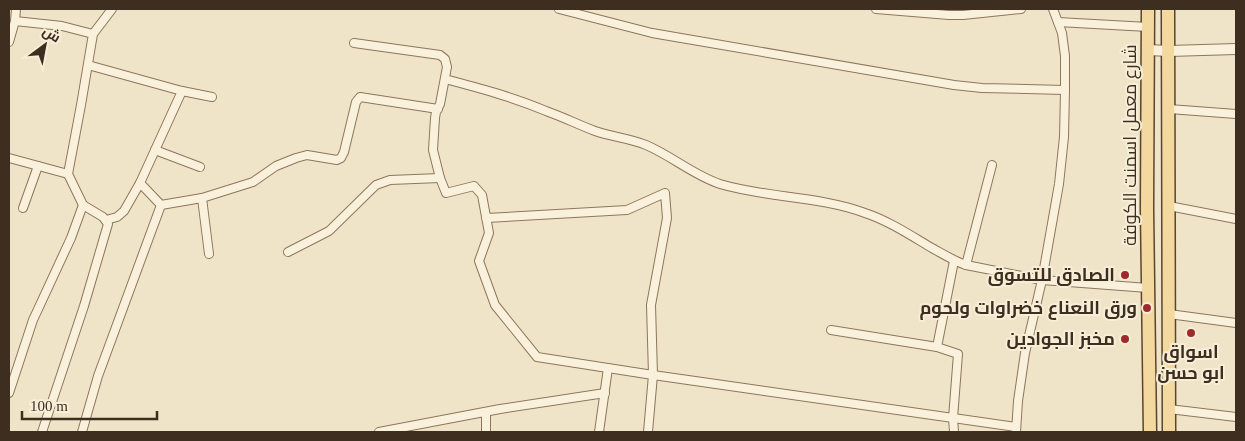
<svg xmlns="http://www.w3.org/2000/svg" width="1245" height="441" font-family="'Times New Roman',Cairo,serif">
  <rect width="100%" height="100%" fill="#f0e4c8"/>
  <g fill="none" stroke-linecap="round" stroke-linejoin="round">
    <defs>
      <g id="minor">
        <path d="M559 9 652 33 954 85 982 88 1065 90"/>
        <path d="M876 9 949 15H963L1021 9"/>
        <path d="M15 21 16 9"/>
        <path d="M1058 22 1148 27"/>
        <path d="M93 34 112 9"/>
        <path d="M9 42 15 21 62 26 93 34 81 105 68 174 9 158"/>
        <path d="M354 43 440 55 445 59 447 67 440 104 436 112 435 118 433 150 440 178 446 193 474 186 482 195 489 233 479 261 495 305 537 357 653 375 651 305 667 218 665 193 627 210 486 218"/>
        <path d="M88 65 182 91 212 97"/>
        <path d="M445 79C479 88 513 97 546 111 563 117 579 125 595 131 612 137 630 138 646 145 672 156 693 175 720 184 767 198 819 196 865 213 889 221 910 235 932 248 943 254 954 261 966 265L1042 280 1148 288"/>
        <path d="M182 91 140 183 161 205 202 198 253 182 276 166 296 158 307 155 337 160 341 158 344 152 356 102 360 97 438 109"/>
        <path d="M1169 109 1236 114"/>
        <path d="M155 150 200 167"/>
        <path d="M202 198 209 254"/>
        <path d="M1169 206 1236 219"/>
        <path d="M23 208 38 166"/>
        <path d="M106 220 117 217 124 211 140 183"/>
        <path d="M288 252 329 231 376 185 390 180 440 178"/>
        <path d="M966 265 992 165"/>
        <path d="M1169 314 1236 323"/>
        <path d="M831 330 937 347"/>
        <path d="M9 393 33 320 71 238 83 205"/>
        <path d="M1169 409 1236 417"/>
        <path d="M42 432 84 306 108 224 103 217 83 205 68 174"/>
        <path d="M82 432 98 376 161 205"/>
        <path d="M379 432 500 409 605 393"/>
        <path d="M486 432V412"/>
        <path d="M599 432 608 368"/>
        <path d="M648 432 653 375 1016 427"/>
        <path d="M954 432 953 418 958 354 937 347 954 261"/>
        <path d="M1016 432 1018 401 1025 353 1042 280 1059 184 1064 137 1065 90V56L1062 33 1053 9"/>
      </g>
      <path id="tertiary" d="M1148 50 1169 51 1236 49"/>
      <g id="primary">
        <path d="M1148 9 1147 208 1150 432"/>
        <path d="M1168 9 1169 432"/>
      </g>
    </defs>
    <use href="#minor" stroke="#8d765c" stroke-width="10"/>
    <use href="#tertiary" stroke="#8d765c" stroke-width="12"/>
    <use href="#primary" stroke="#5b4430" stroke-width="15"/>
    <use href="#minor" stroke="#faf1dc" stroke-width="8"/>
    <use href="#tertiary" stroke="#faf1dc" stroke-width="10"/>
    <use href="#primary" stroke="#f3d9a0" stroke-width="12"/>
  </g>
  <g fill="#9e2a2b" stroke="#f7eed8" stroke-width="2">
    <circle cx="1125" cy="275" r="5"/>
    <circle cx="1147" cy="308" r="5"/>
    <circle cx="1191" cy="333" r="5"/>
    <circle cx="1125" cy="339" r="5"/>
  </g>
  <g text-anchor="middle" stroke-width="4" stroke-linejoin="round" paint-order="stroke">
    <g font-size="18" fill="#3d2e20" stroke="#f7eed8">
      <text transform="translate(1130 145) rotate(-90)" y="6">شارع معمل اسمنت الكوفة</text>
    </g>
    <g font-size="18" font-weight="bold" fill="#3d2e20" stroke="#f7eed8" text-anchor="end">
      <text x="1115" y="281">الصادق للتسوق</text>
      <text x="1137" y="314">ورق النعناع خضراوات ولحوم</text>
      <text x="1115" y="345">مخبز الجوادين</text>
      <text x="1191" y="358" text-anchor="middle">اسواق<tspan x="1191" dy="21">ابو حسن</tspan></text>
    </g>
  </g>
  <rect width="1245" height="441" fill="none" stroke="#3d2e20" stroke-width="20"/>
  <g transform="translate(45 45) rotate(32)" stroke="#f7eed8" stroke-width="4" paint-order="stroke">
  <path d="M0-4L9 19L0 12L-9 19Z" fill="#3d2e20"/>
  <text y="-8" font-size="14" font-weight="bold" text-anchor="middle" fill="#3d2e20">ش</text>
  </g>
  <path d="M22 411v8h135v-8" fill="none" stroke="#3d2e20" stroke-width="2.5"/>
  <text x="30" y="411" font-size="15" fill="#3d2e20" stroke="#f7eed8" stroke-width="4" paint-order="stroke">100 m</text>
</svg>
